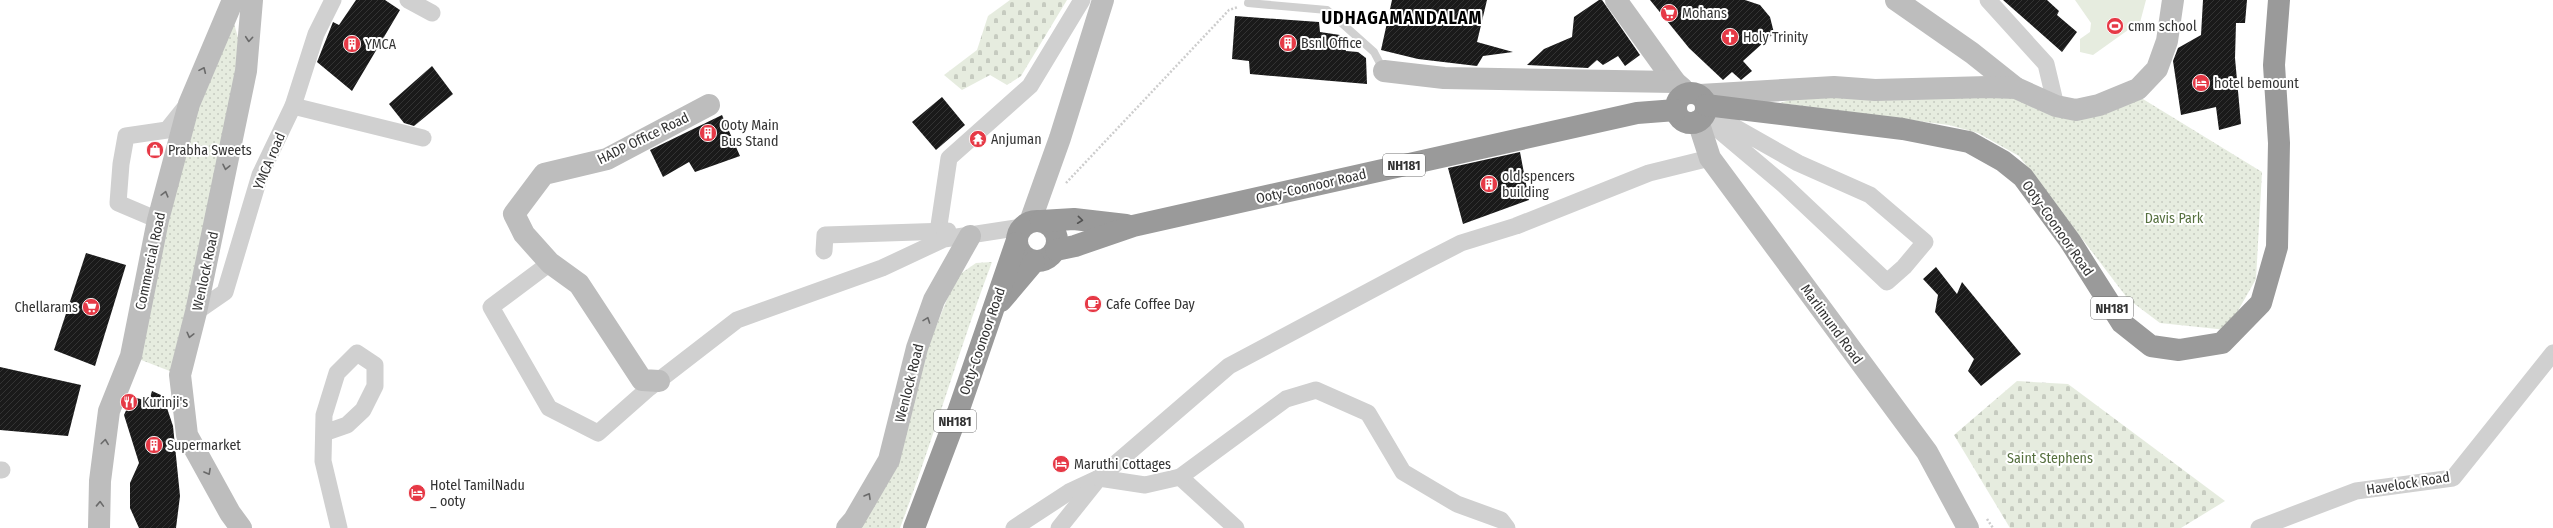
<svg xmlns="http://www.w3.org/2000/svg" width="2553" height="528" font-family="'Fira Sans Condensed',sans-serif">
  <defs>
    <pattern id="cemetery-stones" width="16" height="16" patternUnits="userSpaceOnUse"><rect width="16" height="16" fill="#e6ecdf"/><path d="M2 7V4a2 2 0 0 1 4 0v3zM10 15v-3a2 2 0 0 1 4 0v3z" fill="#c6cbc0"/></pattern>
    <pattern id="park-dots" width="8" height="8" patternUnits="userSpaceOnUse"><rect width="8" height="8" fill="#e6ecdf"/><path d="M2 2h.1M6 6h.1" fill="none" stroke="#c6cbc0" stroke-width="1.8" stroke-linecap="round"/></pattern>
    <pattern id="building-hatch" width="6" height="6" patternUnits="userSpaceOnUse"><rect width="6" height="6" fill="#1a1a1a"/><path d="M-1 1l2-2M0 6l6-6M5 7l2-2" fill="none" stroke="#333"/></pattern>
  </defs>
  <rect width="100%" height="100%" fill="#fff"/>
  <path fill="#e6ecdf" d="M2075 0H2146L2138 30H2128L2093 55 2080 52V39L2090 32 2091 23Z"/>
  <g fill="url(#cemetery-stones)">
    <path d="M1010 0H1067L1021 76 1007 85 990 75 962 90 944 75 977 50 988 16Z"/>
    <path d="M2017 381 2068 384 2225 501 2181 528H2010L1954 435Z"/>
  </g>
  <g fill="url(#park-dots)">
    <path d="M230 9 242 52 180 375 131 356 158 220Z"/>
    <path d="M2013 94 2043 111 2138 96 2262 172 2256 279 2227 330 2160 323 2128 299 2019 156 1978 133 1949 125 1780 103 1796 98Z"/>
    <path d="M992 262C959 350 933 440 900 528H855L956 277 976 263Z"/>
  </g>
  <g fill="url(#building-hatch)">
    <path d="M356 0H385L400 10 352 91 317 62 333 22 339 25Z"/>
    <path d="M1392 0H1487L1477 42 1513 52 1483 56 1477 66 1418 59 1381 50Z"/>
    <path d="M1599 0H1602L1640 55 1625 66 1618 56 1603 65 1597 60 1588 68 1527 65 1544 49 1572 37 1574 17Z"/>
    <path d="M1650 0H1745L1760 5 1770 17 1774 33 1743 61 1752 71 1741 80 1732 72 1723 80 1689 48Z"/>
    <path d="M2003 0H2047L2059 11 2057 15 2077 32 2062 52Z"/>
    <path d="M2203 0H2247L2245 23H2236L2235 58 2241 124 2219 130 2216 107 2181 115 2173 61 2178 48 2201 35Z"/>
    <path d="M1235 16 1319 22 1320 32 1340 35 1346 51 1358 52 1366 58 1367 84 1250 74 1249 61 1232 59Z"/>
    <path d="M432 66 453 94 414 126 404 123 389 104Z"/>
    <path d="M942 97 965 125 936 150 912 122Z"/>
    <path d="M722 115 740 156 695 172 689 162 663 177 650 150Z"/>
    <path d="M1520 152 1529 200 1463 224 1448 168Z"/>
    <path d="M86 253 126 265 95 366 54 350Z"/>
    <path d="M1936 267 1957 294 1962 282 2021 354 1981 386 1968 371 1974 359 1935 312 1938 295 1923 279Z"/>
    <path d="M0 367 81 385 68 436 0 430Z"/>
    <path d="M152 391 163 396 173 426 180 496 176 528H139L130 508V483L139 463 124 415 132 397 149 401Z"/>
  </g>
  <g fill="none" stroke-linecap="round" stroke-linejoin="round">
    <g stroke="#cdcdcd" stroke-width="2.5" stroke-dasharray="2 2" stroke-linecap="butt">
      <path d="M1066 183 1229 10 1238 7"/>
      <path d="M1987 519 1993 528"/>
    </g>
    <path stroke="#d0d0d0" stroke-width="8" d="M1248 3 1327 10 1374 52 1384 71"/>
    <g stroke="#d0d0d0" stroke-width="17">
      <path d="M408 0 432 13"/>
      <path d="M1988 0 2046 64 2056 106"/>
      <path d="M293 106 423 138"/>
      <path d="M1702 116 1784 185 1887 282 1904 267 1925 242 1870 195 1798 163 1706 111"/>
      <path d="M158 220 118 203 121 164 126 136 167 130 187 105"/>
      <path d="M938 232 949 158 1030 86 1082 0"/>
      <path d="M824 251 825 235 948 231"/>
      <path d="M550 263 491 307 549 408 598 433 649 388 737 320 882 268 944 239 1022 227"/>
      <path d="M196 312 225 292 260 175 293 106 316 34 333 0"/>
      <path d="M324 433 347 425 363 410 375 386V365L357 353 337 373 324 415 323 461 339 528"/>
      <path d="M0 470H2"/>
      <path d="M1180 477 1236 528"/>
      <path d="M1014 528 1069 492 1099 478"/>
      <path d="M1059 528 1095 483"/>
      <path d="M1507 528 1501 520 1457 504 1403 472 1368 413 1316 390 1286 399 1180 477 1145 485 1099 478 1229 366 1424 262 1461 243 1516 226 1649 173 1710 158"/>
      <path d="M2259 528 2356 491 2453 478 2553 353"/>
    </g>
    <g stroke="#bdbdbd" stroke-width="22">
      <path d="M1616 0 1675 82 1682 88"/>
      <path d="M1896 0 1972 53 2016 88"/>
      <path d="M1384 71 1444 78 1675 82"/>
      <path d="M1700 95 1834 87 1875 90 1988 87 2016 88 2056 106 2076 110 2099 105 2138 89 2157 69 2167 41 2173 0"/>
      <path d="M1698 121 1710 158 1927 452 1968 528"/>
      <path d="M1030 222 1060 138 1103 0"/>
      <path d="M659 381 642 380 579 284 550 263 524 234 514 214 544 174 607 159 709 105"/>
      <path d="M99 528 100 481 109 411 131 356 158 220 189 104 233 0"/>
      <path d="M241 528 230 513 187 435 180 375 196 312 246 71 252 0"/>
      <path d="M847 528 854 520 889 460 917 348 934 300 970 236"/>
    </g>
    <g stroke="#9a9a9a" stroke-width="22">
      <circle cx="1691" cy="108" r="15"/>
      <path d="M1706 105 1903 129 1969 142 2003 161 2023 177 2070 241 2122 323 2151 346 2179 350 2222 343 2261 303 2277 247 2279 143 2274 65 2279 0"/>
      <circle cx="1037" cy="241" r="20"/>
      <path d="M1041 221 1074 219 1126 225"/>
      <path d="M1056 250 1075 246 1133 226 1637 113 1676 110"/>
      <path d="M1001 301 1034 262"/>
      <path d="M914 528 958 412 1016 243"/>
    </g>
  </g>
  <defs><path id="oneway-chevron" d="M-2-3.5L2.5 0L-2 3.5" fill="none" stroke-width="1.6" stroke-linecap="round" stroke-linejoin="round"/></defs>
  <g stroke="#6a6a6a">
    <use href="#oneway-chevron" transform="translate(249 39) rotate(95)"/>
    <use href="#oneway-chevron" transform="translate(203 70) rotate(-66)"/>
    <use href="#oneway-chevron" transform="translate(226 167) rotate(102)"/>
    <use href="#oneway-chevron" transform="translate(165 194) rotate(-75)"/>
    <use href="#oneway-chevron" transform="translate(927 320) rotate(-70)"/>
    <use href="#oneway-chevron" transform="translate(190 335) rotate(104)"/>
    <use href="#oneway-chevron" transform="translate(105 442) rotate(-83)"/>
    <use href="#oneway-chevron" transform="translate(208 472) rotate(61)"/>
    <use href="#oneway-chevron" transform="translate(868 496) rotate(-60)"/>
    <use href="#oneway-chevron" transform="translate(100 504) rotate(-88)"/>
  </g>
  <use stroke="#525252" href="#oneway-chevron" transform="translate(1080 220) rotate(6)"/>
  <defs>
    <symbol id="supermarket-disc" viewBox="-11 -11 22 22"><circle r="9.5" fill="#e63946" stroke="#fff"/><path d="M-6-5.5h2.5l.6 2H6L4.5 2H-2.5L-4.4-4H-6ZM-1.5 3.2a1.3 1.3 0 1 0 .1 0ZM3 3.2a1.3 1.3 0 1 0 .1 0Z" fill="#fff"/></symbol>
    <symbol id="stadium-disc" viewBox="-11 -11 22 22"><circle r="9.5" fill="#e63946" stroke="#fff"/><path d="M0-5a6.5 5 0 1 0 0 10a6.5 5 0 1 0 0-10ZM-3.5-1.8h7v3.6h-7Z" fill="#fff"/></symbol>
    <symbol id="church-disc" viewBox="-11 -11 22 22"><circle r="9.5" fill="#e63946" stroke="#fff"/><path d="M-1.2-6h2.4v3.5h3.3v2.4h-3.3V6h-2.4V-.1h-3.3v-2.4h3.3Z" fill="#fff"/></symbol>
    <symbol id="building-disc" viewBox="-11 -11 22 22"><circle r="9.5" fill="#e63946" stroke="#fff"/><path d="M-4-6H4V6H1V3H-1V6H-4ZM-2.5-4.3h1.7v1.8h-1.7ZM.8-4.3h1.7v1.8H.8ZM-2.5-1h1.7V.8h-1.7ZM.8-1h1.7V.8H.8Z" fill="#fff"/></symbol>
    <symbol id="hotel-disc" viewBox="-11 -11 22 22"><circle r="9.5" fill="#e63946" stroke="#fff"/><path d="M-6-4.5h1.5V1H6V5H4.5V3h-9V5H-6ZM-4 0a1.8 1.8 0 1 1 3.6 0ZM.5 0V-2.5h3Q6-2.5 6 0Z" fill="#fff"/></symbol>
    <symbol id="temple-disc" viewBox="-11 -11 22 22"><circle r="9.5" fill="#e63946" stroke="#fff"/><path d="M0-6L5-2H3V0L6.5 2.5H4V6H1.5V3h-3V6H-4V2.5H-6.5L-3 0V-2H-5Z" fill="#fff"/></symbol>
    <symbol id="shop-disc" viewBox="-11 -11 22 22"><circle r="9.5" fill="#e63946" stroke="#fff"/><path d="M-5-2.5h2.3a2.7 3.5 0 0 1 5.4 0H5L5.5 6h-11ZM-1.5-2.5h3a1.5 2.3 0 0 0-3 0Z" fill="#fff"/></symbol>
    <symbol id="cafe-disc" viewBox="-11 -11 22 22"><circle r="9.5" fill="#e63946" stroke="#fff"/><path d="M-5.5-4.5H6V0H3Q3 3.5 0 3.5H-2.5Q-5.5 3.5-5.5 0ZM3-3.2v2h1.7v-2ZM-6 4.5H4V6H-6Z" fill="#fff"/></symbol>
    <symbol id="restaurant-disc" viewBox="-11 -11 22 22"><circle r="9.5" fill="#e63946" stroke="#fff"/><path d="M-5-6h1v4h1v-4h1v4h1v-4h1v5L-1.5 .5V6h-2V.5L-5-1ZM5-6V6H3V1.5H1.5Q1.5-4 5-6Z" fill="#fff"/></symbol>
  </defs>
  <g fill-rule="evenodd">
    <use href="#supermarket-disc" x="1659" y="3" width="20" height="20"/>
    <use href="#stadium-disc" x="2105" y="16" width="20" height="20"/>
    <use href="#church-disc" x="1720" y="27" width="20" height="20"/>
    <use href="#building-disc" x="1278" y="33" width="20" height="20"/>
    <use href="#building-disc" x="342" y="34" width="20" height="20"/>
    <use href="#hotel-disc" x="2191" y="73" width="20" height="20"/>
    <use href="#building-disc" x="698" y="123" width="20" height="20"/>
    <use href="#temple-disc" x="968" y="129" width="20" height="20"/>
    <use href="#shop-disc" x="145" y="140" width="20" height="20"/>
    <use href="#building-disc" x="1479" y="174" width="20" height="20"/>
    <use href="#cafe-disc" x="1083" y="294" width="20" height="20"/>
    <use href="#supermarket-disc" x="81" y="297" width="20" height="20"/>
    <use href="#restaurant-disc" x="119" y="392" width="20" height="20"/>
    <use href="#building-disc" x="144" y="435" width="20" height="20"/>
    <use href="#hotel-disc" x="1051" y="454" width="20" height="20"/>
    <use href="#hotel-disc" x="407" y="483" width="20" height="20"/>
  </g>
  <g text-anchor="middle" stroke-width="4" stroke-linejoin="round" paint-order="stroke">
    <g fill="#fff" stroke="#707070" stroke-width="1">
      <rect x="1383" y="154" width="42" height="22" rx="3"/>
      <rect x="2091" y="297" width="42" height="22" rx="3"/>
      <rect x="934" y="410" width="42" height="22" rx="3"/>
    </g>
    <g font-size="13" font-weight="bold" fill="#333">
      <text x="1404" y="170">NH181</text>
      <text x="2112" y="313">NH181</text>
      <text x="955" y="426">NH181</text>
    </g>
    <g font-size="14" fill="#333" stroke="#fff" text-anchor="start">
      <text x="1682" y="18">Mohans</text>
      <text x="2128" y="31">cmm school</text>
      <text x="1743" y="42">Holy Trinity</text>
      <text x="1301" y="48">Bsnl Office</text>
      <text x="365" y="49">YMCA</text>
      <text x="2214" y="88">hotel bemount</text>
      <text x="721" y="130">Ooty Main<tspan x="721" dy="16">Bus Stand</tspan></text>
      <text x="991" y="144">Anjuman</text>
      <text x="168" y="155">Prabha Sweets</text>
      <text x="1502" y="181">old spencers<tspan x="1502" dy="16">building</tspan></text>
      <text x="1106" y="309">Cafe Coffee Day</text>
      <text x="78" y="312" text-anchor="end">Chellarams</text>
      <text x="142" y="407">Kurinji's</text>
      <text x="167" y="450">Supermarket</text>
      <text x="1074" y="469">Maruthi Cottages</text>
      <text x="430" y="490">Hotel TamilNadu<tspan x="430" dy="16">_ ooty</tspan></text>
    </g>
    <g font-size="14" fill="#333" stroke="#fff">
      <text transform="translate(643 138) rotate(-26)" y="5">HADP Office Road</text>
      <text transform="translate(269 161) rotate(-67)" y="5">YMCA road</text>
      <text transform="translate(1311 186) rotate(-13)" y="5">Ooty-Coonoor Road</text>
      <text transform="translate(2058 228) rotate(55)" y="5">Ooty-Coonoor Road</text>
      <text transform="translate(150 261) rotate(-78)" y="5">Commercial Road</text>
      <text transform="translate(205 271) rotate(-78)" y="5">Wenlock Road</text>
      <text transform="translate(1832 324) rotate(54)" y="5">Marlimund Road</text>
      <text transform="translate(982 341) rotate(-71)" y="5">Ooty-Coonoor Road</text>
      <text transform="translate(909 383) rotate(-76)" y="5">Wenlock Road</text>
      <text transform="translate(2408 483) rotate(-9)" y="5">Havelock Road</text>
    </g>
    <g font-size="14" fill="#56703f" stroke="#fff">
      <text x="2174" y="223">Davis Park</text>
      <text x="2050" y="463">Saint Stephens</text>
    </g>
    <g font-size="18" font-weight="bold" letter-spacing="1" fill="#000" stroke="#fff">
      <text x="1402" y="24">UDHAGAMANDALAM</text>
    </g>
  </g>
</svg>
